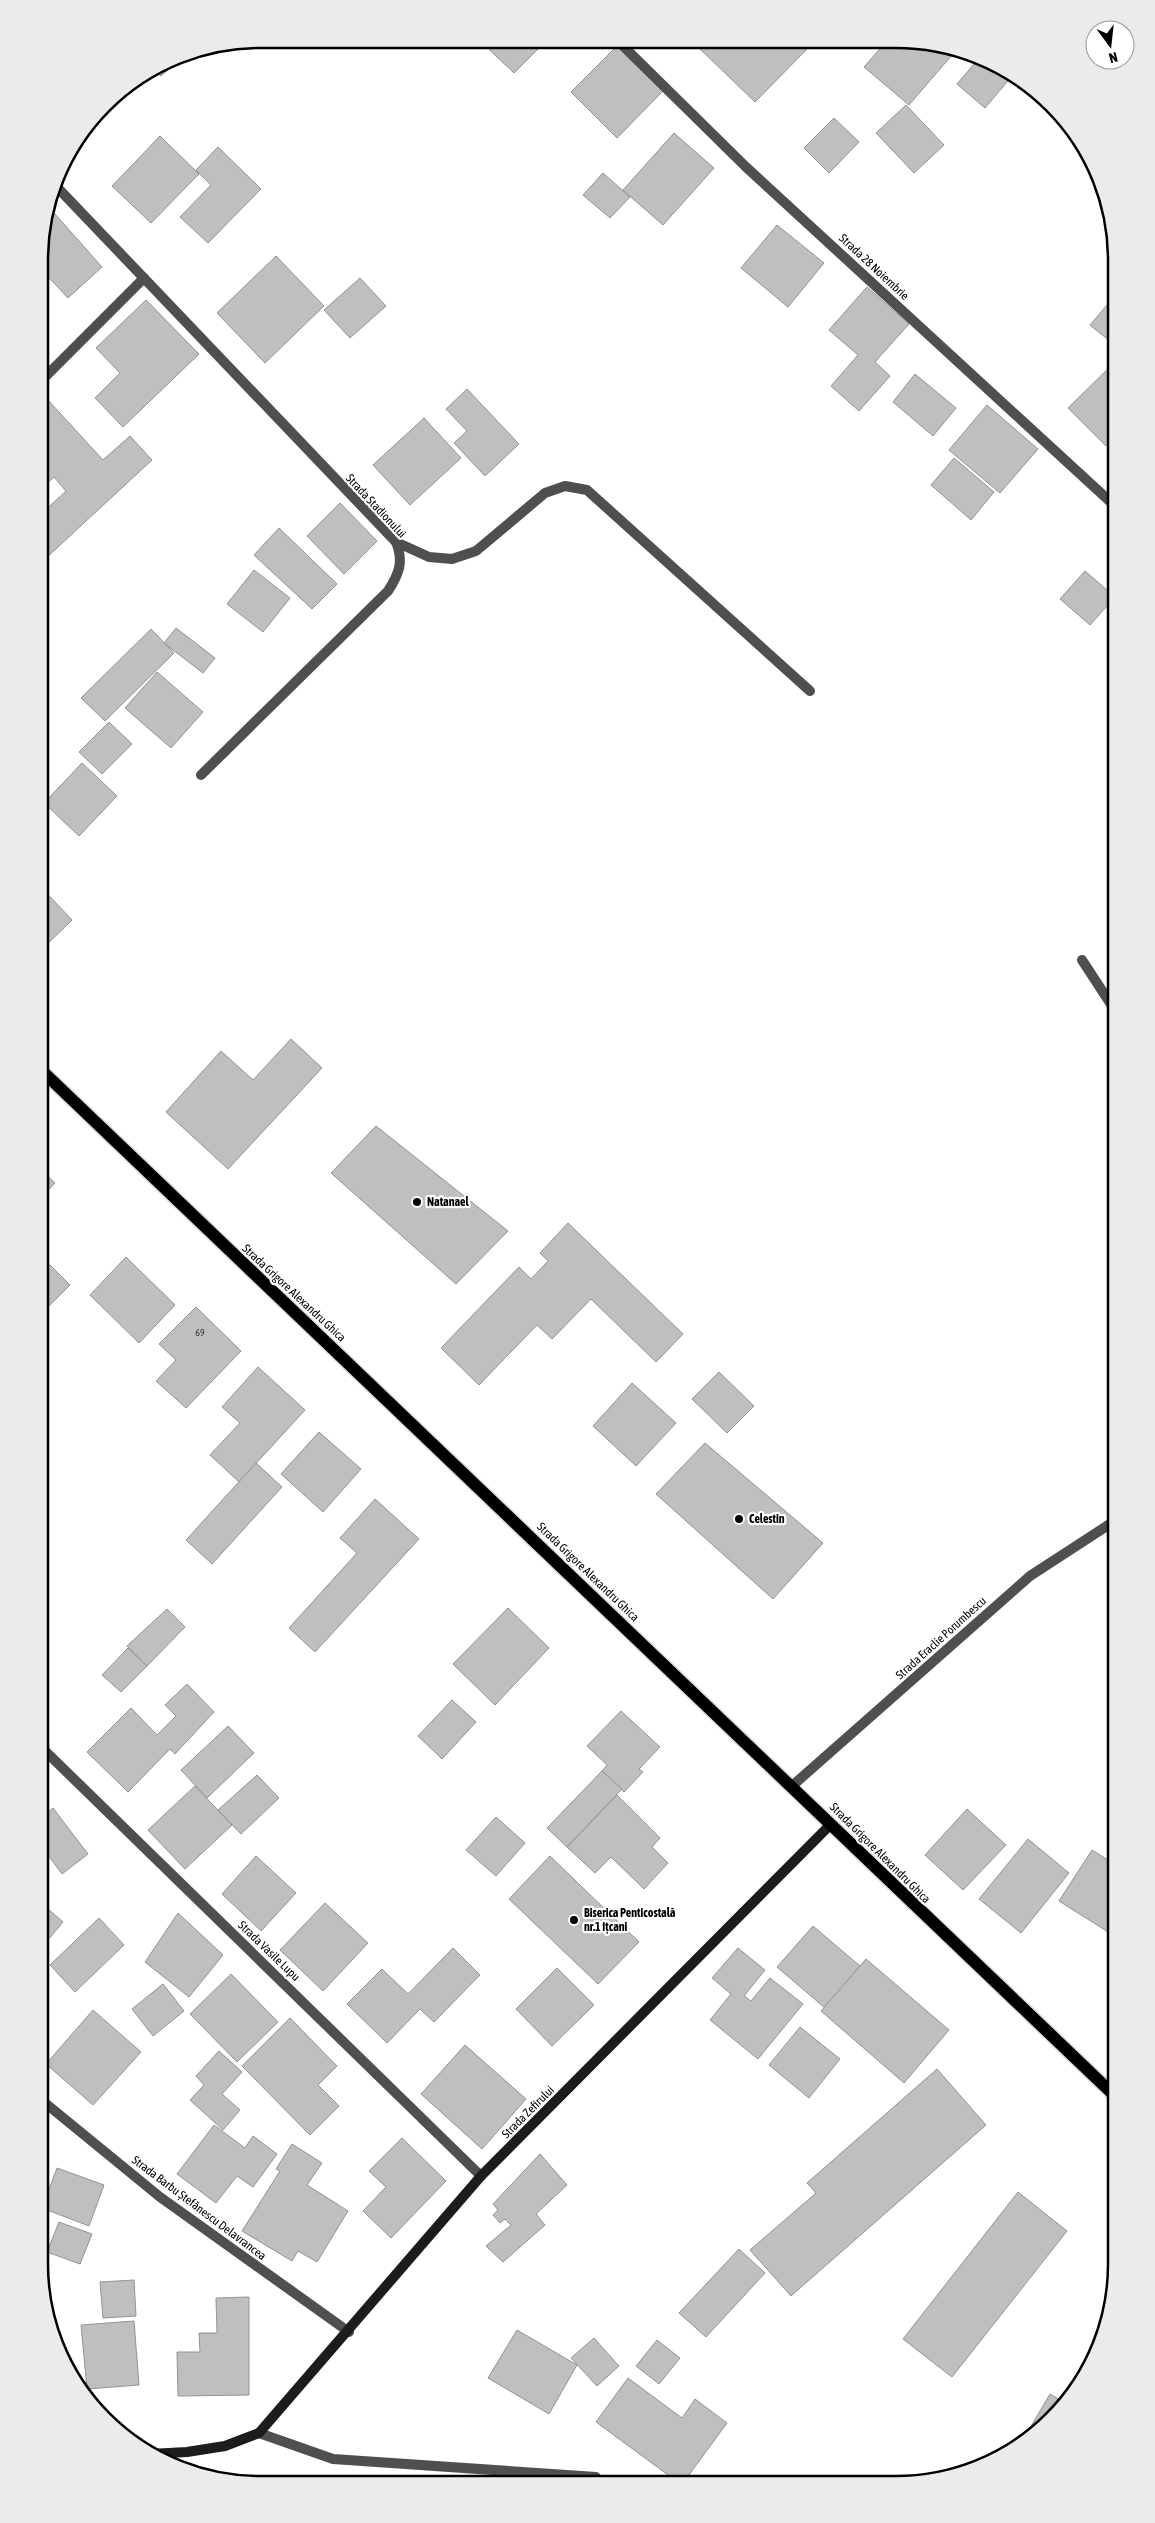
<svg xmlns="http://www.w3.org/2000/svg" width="1155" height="2523" font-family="'Asap Condensed',sans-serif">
  <rect width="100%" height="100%" fill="#fff"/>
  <g fill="#bfbfbf" stroke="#939393">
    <path d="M479 40 546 41 514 73Z"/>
    <path d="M705 41 814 42 755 102 699 48Z"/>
    <path d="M885 43H937L952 55 909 105 864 67Z"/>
    <path d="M618 45 663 91 617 138 571 92Z"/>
    <path d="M187 53 161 76 154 69 175 55Z"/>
    <path d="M980 57 993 61 1013 75 985 108 957 84Z"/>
    <path d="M122 89 127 93 75 146 114 94Z"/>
    <path d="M906 105 944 145 914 173 876 133Z"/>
    <path d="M834 118 859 142 829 173 804 148Z"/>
    <path d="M674 133 714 168 663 225 623 190Z"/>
    <path d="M160 136 199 174 151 223 112 186Z"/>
    <path d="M218 147 261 189 208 243 180 217 211 185 196 170Z"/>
    <path d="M603 173 630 197 610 218 583 195Z"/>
    <path d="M55 214 102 267 68 298 39 267V245L45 223Z"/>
    <path d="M777 225 824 263 788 307 741 268Z"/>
    <path d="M276 256 324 306 265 363 217 313Z"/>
    <path d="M360 278 386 306 350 338 324 310Z"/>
    <path d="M867 287 909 324 875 362 890 376 859 411 831 386 858 355 829 330Z"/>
    <path d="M1113 298 1116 301V346L1090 325Z"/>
    <path d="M146 300 199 354 123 427 95 398 120 373 96 348Z"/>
    <path d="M1116 361V436L1106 446 1068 408Z"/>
    <path d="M915 374 956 408 933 436 893 402Z"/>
    <path d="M467 389 519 444 485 476 454 443 467 431 446 409Z"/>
    <path d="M48 400 103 460 130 436 152 460 44 560 39 555V516L66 491 54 477 39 490V409Z"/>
    <path d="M987 405 1038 449 1000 493 949 450Z"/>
    <path d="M424 418 461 458 410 505 373 465Z"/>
    <path d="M954 458 994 492 971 520 931 485Z"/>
    <path d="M340 503 377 541 344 574 307 536Z"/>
    <path d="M279 528 337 584 312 609 254 555Z"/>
    <path d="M254 570 290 598 263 632 227 604Z"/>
    <path d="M1085 571 1115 597 1090 625 1060 599Z"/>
    <path d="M176 628 215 658 203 673 164 643Z"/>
    <path d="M151 629 174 653 105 721 81 698Z"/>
    <path d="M157 672 203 712 171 748 125 708Z"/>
    <path d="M109 722 132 744 102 774 79 752Z"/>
    <path d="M82 763 117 796 79 836 44 803Z"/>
    <path d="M39 770 46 778 39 785Z"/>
    <path d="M39 885 72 920 39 952Z"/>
    <path d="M291 1039 322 1068 228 1169 166 1112 221 1051 253 1080Z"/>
    <path d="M376 1126 508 1231 456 1284 331 1173Z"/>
    <path d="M39 1168 55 1183 39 1200Z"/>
    <path d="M568 1223 683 1334 656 1362 591 1299 552 1339 537 1325 479 1385 441 1348 519 1267 531 1279 548 1261 540 1253Z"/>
    <path d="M126 1257 175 1305 139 1343 90 1295Z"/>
    <path d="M46 1261 70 1285 39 1316V1269Z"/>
    <path d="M196 1307 241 1351 186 1408 156 1381 176 1360 159 1344Z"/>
    <path d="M258 1367 305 1410 239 1482 210 1455 240 1423 222 1407Z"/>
    <path d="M719 1372 754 1406 727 1433 692 1399Z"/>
    <path d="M632 1383 676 1423 636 1466 593 1426Z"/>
    <path d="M319 1432 361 1469 323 1512 281 1474Z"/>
    <path d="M705 1443 823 1543 773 1599 656 1494Z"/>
    <path d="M256 1463 282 1487 212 1564 186 1540Z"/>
    <path d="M375 1499 419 1539 315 1652 289 1628 357 1553 340 1538Z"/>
    <path d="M508 1608 549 1648 495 1705 453 1664Z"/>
    <path d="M167 1609 185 1627 147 1666 127 1646Z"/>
    <path d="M128 1648 147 1666 121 1692 102 1675Z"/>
    <path d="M187 1684 214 1712 175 1754 170 1749 128 1792 87 1752 131 1708 157 1735 176 1716 165 1705Z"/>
    <path d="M452 1700 476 1722 442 1759 418 1736Z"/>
    <path d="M621 1711 660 1747 639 1769 643 1772 624 1792 602 1771 607 1765 587 1746Z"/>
    <path d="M228 1726 254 1753 207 1798 181 1770Z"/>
    <path d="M602 1771 622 1789 567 1847 547 1828Z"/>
    <path d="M257 1775 279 1798 241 1834 218 1810Z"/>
    <path d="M195 1786 232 1825 185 1869 148 1830Z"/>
    <path d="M617 1795 660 1838 652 1847 668 1863 644 1889 611 1857 595 1873 567 1847Z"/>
    <path d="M53 1808 88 1854 62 1874 39 1843V1819Z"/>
    <path d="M967 1809 1006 1845 963 1890 925 1855Z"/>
    <path d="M496 1817 525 1843 496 1876 466 1850Z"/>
    <path d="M1028 1839 1069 1873 1021 1933 979 1899Z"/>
    <path d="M1092 1850 1116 1865V1937L1059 1901Z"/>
    <path d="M256 1856 296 1893 261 1931 222 1894Z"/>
    <path d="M550 1856 639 1942 598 1984 509 1899Z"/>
    <path d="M39 1901 63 1922 42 1947 39 1944Z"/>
    <path d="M325 1903 368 1943 323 1991 280 1950Z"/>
    <path d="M178 1913 223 1955 189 1997 145 1962Z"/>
    <path d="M99 1918 124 1945 75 1992 50 1965Z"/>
    <path d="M813 1926 860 1966 825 2008 777 1967Z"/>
    <path d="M453 1948 480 1975 434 2022 420 2009 387 2043 347 2004 382 1969 408 1994Z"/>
    <path d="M738 1948 765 1970 744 1996 751 2001 770 1978 803 2004 758 2059 710 2020 731 1994 712 1978Z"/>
    <path d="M866 1959 949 2030 904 2083 821 2011Z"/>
    <path d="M557 1968 594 2005 552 2046 516 2009Z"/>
    <path d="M231 1974 278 2022 237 2062 190 2014Z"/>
    <path d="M163 1984 184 2011 153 2036 132 2009Z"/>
    <path d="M93 2010 141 2052 93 2105 46 2064Z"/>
    <path d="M290 2018 337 2066 318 2085 339 2106 310 2135 242 2066Z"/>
    <path d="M800 2027 840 2059 809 2098 769 2065Z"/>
    <path d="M465 2045 526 2099 482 2149 421 2094Z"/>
    <path d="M219 2051 242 2072 222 2094 240 2110 223 2130 190 2100 204 2085 196 2076Z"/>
    <path d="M937 2069 986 2125 791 2296 750 2250 816 2193 807 2183Z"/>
    <path d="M214 2125 245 2148 253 2136 277 2154 253 2187 237 2176 216 2203 177 2174Z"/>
    <path d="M402 2138 446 2181 391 2238 363 2211 386 2187 369 2171Z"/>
    <path d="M292 2144 322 2163 307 2185 348 2211 317 2262 298 2251 292 2261 242 2231 280 2171 276 2169Z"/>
    <path d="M540 2154 567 2185 536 2214 545 2225 503 2262 486 2246 511 2225 505 2219 500 2223 493 2215 498 2210 493 2204Z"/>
    <path d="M57 2168 104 2185 89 2226 42 2208Z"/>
    <path d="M1018 2192 1067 2231 952 2377 903 2339Z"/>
    <path d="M59 2222 92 2234 80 2264 47 2252Z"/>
    <path d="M739 2249 765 2273 706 2337 679 2313Z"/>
    <path d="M134 2280 136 2316 103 2318 100 2282Z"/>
    <path d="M249 2297V2395L178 2396 177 2352H200L199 2333H217L216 2298Z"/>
    <path d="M134 2321 139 2385 87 2389 81 2325Z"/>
    <path d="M517 2330 577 2365 549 2414 488 2378Z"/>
    <path d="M594 2338 619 2366 597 2386 571 2358Z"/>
    <path d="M657 2340 680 2358 659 2384 636 2366Z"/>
    <path d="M628 2378 682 2418 695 2399 727 2423 683 2483H679L596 2422Z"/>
    <path d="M1050 2394 1065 2403 1020 2445Z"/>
  </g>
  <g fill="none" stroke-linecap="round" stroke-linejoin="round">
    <defs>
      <path id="primary" d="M39 1068 1116 2097"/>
    </defs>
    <use href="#primary" stroke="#dbdbdb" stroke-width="15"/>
    <g stroke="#4f4f4f" stroke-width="10">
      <path d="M618 41 746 167 1116 507"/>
      <path d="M55 185 396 542C404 562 399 574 388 591L201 775"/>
      <path d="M39 383 144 278"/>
      <path d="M396 542 429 557 452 559 476 551 545 493 565 486 587 490 810 691"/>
      <path d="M1082 960 1116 1012"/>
      <path d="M39 1745 481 2176"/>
      <path d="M792 1786 1030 1576 1116 1520"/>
      <path d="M39 2098 160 2197 349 2332"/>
      <path d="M259 2433 333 2459 596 2477"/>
    </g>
    <path stroke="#1c1c1c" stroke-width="10" d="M150 2454 187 2452 225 2446 259 2433 481 2176 831 1824"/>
    <use href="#primary" stroke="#000" stroke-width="12"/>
  </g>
  <g fill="#000" stroke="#fff" stroke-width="2">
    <circle cx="417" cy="1202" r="5"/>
    <circle cx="739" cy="1519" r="5"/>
    <circle cx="574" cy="1920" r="5"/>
  </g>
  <g text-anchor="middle" stroke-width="4.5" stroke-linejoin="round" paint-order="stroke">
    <g font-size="10" fill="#303030">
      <text x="200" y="1336">69</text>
    </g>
    <g font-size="12" fill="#000" stroke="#fff">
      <text transform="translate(874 267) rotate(43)" y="4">Strada 28 Noiembrie</text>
      <text transform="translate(376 506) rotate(47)" y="4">Strada Stadionului</text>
      <text transform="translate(294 1293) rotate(43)" y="4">Strada Grigore Alexandru Ghica</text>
      <text transform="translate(588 1572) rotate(44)" y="4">Strada Grigore Alexandru Ghica</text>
      <text transform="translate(941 1638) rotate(-42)" y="4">Strada Eraclie Porumbescu</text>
      <text transform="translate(880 1853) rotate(45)" y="4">Strada Grigore Alexandru Ghica</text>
      <text transform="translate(269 1951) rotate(44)" y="4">Strada Vasile Lupu</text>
      <text transform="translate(528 2112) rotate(-45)" y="4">Strada Zefirului</text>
      <text transform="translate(199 2208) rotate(37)" y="4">Strada Barbu Ștefănescu Delavrancea</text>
    </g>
    <g font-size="12" font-weight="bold" fill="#000" stroke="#fff" text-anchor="start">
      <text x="427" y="1206">Natanael</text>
      <text x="749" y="1523">Celestin</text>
      <text x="584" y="1917">Biserica Penticostală<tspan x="584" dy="14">nr.1 Ițcani</tspan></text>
    </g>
  </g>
  <path d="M0 0H1155V2523H0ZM260 48H896A212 212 0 0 1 1108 260V2264A212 212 0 0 1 896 2476H260A212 212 0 0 1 48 2264V260A212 212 0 0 1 260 48Z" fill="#ebebeb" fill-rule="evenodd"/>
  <path fill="none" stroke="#000" stroke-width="2.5" d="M260 48H896A212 212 0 0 1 1108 260V2264A212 212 0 0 1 896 2476H260A212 212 0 0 1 48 2264V260A212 212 0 0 1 260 48Z"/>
  <g transform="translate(1110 45) rotate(165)"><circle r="24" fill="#ffffff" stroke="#999999"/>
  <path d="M0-4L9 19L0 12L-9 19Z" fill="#000000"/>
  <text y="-8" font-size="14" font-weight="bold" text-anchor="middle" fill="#000000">N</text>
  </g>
</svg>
